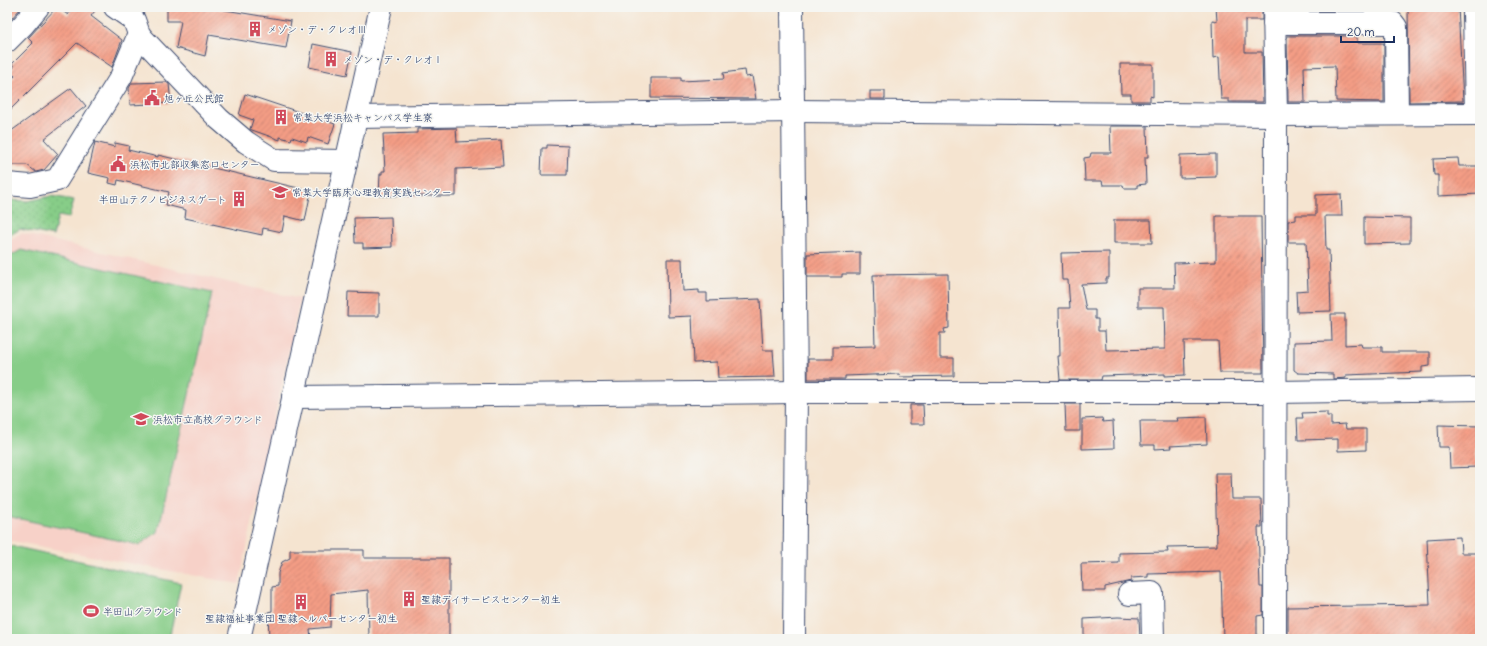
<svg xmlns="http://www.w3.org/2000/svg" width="1487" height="646" font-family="Delius,'Klee One',sans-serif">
  <defs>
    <pattern id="grass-dots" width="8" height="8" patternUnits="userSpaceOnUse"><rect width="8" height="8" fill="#87cd88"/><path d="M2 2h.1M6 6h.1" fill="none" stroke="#74b078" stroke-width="1.8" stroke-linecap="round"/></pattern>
    <pattern id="building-hatch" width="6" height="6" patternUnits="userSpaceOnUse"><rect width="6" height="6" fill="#f49d85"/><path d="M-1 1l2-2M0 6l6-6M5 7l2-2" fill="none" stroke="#c58070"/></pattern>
  </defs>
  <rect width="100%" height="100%" fill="#f6f6f2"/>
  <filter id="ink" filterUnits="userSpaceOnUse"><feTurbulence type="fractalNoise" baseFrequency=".025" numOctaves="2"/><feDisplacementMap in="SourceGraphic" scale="8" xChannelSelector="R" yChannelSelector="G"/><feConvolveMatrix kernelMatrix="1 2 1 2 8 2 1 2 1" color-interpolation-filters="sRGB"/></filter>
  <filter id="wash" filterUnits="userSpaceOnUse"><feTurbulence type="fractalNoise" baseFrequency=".012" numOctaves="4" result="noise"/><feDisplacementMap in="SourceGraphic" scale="16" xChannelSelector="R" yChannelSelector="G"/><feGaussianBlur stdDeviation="0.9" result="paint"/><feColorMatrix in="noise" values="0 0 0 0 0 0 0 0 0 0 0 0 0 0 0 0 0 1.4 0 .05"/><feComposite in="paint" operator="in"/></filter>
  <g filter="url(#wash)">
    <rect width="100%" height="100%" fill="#f5e4d0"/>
    <path fill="#f7d1c8" d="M21 233 300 299 239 584 7 540V241Z"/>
    <path fill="url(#grass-dots)" stroke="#517e73" d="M51 196 74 200 69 218 58 216 53 236 20 229 7 237V200L28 201Z"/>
    <g fill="#87cd88" stroke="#517e73">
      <path d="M21 250 212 293 158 532 139 545 7 516V258Z"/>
      <path d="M7 545 181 583 169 639H7Z"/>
    </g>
    <g id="blocks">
      <g fill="url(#building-hatch)">
        <path d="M7 7H22L9 21 7 19Z"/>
        <path d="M57 7 68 15 73 7H98L91 16 122 40 112 67 77 43 7 113V84L15 76 10 72 14 67 12 64 33 43 28 38Z"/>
        <path d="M167 7H207L291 21 286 48 209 35 205 56 176 48 181 21H167Z"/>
        <path d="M1216 7H1262V20H1245V52H1262L1263 102H1229V99H1221L1219 57 1213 58 1212 20 1217 21Z"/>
        <path d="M1286 7H1334V10H1287Z"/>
        <path d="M1408 7H1458L1463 101 1409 102Z"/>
        <path d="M1287 36H1357V43H1384V102L1336 101 1335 66 1304 67 1305 102H1288Z"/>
        <path d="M313 44 352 52 347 75 309 67Z"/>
        <path d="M1120 64H1153V97L1150 96V101H1131V94H1121Z"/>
        <path d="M745 70 746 77 752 76 756 99 651 98V78H681V81L724 79 723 73Z"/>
        <path d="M166 82 169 84 171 103 130 105 129 88 132 83Z"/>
        <path d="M71 88 86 106 44 139 58 154 44 170 36 172 27 165H7V134Z"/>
        <rect x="870" y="91" width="15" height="8"/>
        <path d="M245 94 335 124 328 144 308 137 307 142 292 137 291 140 280 137V140L252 130 250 129 253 120 239 115Z"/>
        <path d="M1110 126H1147L1148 157H1145L1146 184 1137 185V188H1124L1123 185H1103L1102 181H1085L1084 158 1090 157 1091 153H1111Z"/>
        <path d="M456 128 457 142 501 140 503 167 456 169V196H379L380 174H382V171H385L383 134 417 133V129Z"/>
        <path d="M95 142 115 147V143L129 146 128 150 158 157V155L311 191 305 221 285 216 282 232 263 228 262 235 185 218 186 210 166 205 169 192 118 180 117 185 109 183 110 178 88 173Z"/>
        <path d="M547 145 568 146 567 175H541L542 148H547Z"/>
        <path d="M1216 154V177L1180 178V155Z"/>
        <path d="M1458 158 1459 166H1480V194L1438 196V175H1434L1433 159Z"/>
        <path d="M1341 194 1342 216H1325L1326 250H1329L1331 311 1297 312 1296 291 1308 290 1306 242H1288V221L1296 220V215H1316V195Z"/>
        <path d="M1216 216H1261L1263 373H1220L1218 341H1184L1185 375 1165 376V374L1102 376 1101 380H1060L1058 356H1060L1059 308H1070L1068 280H1062L1061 253 1109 252V278H1106V283L1081 284 1086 310H1095V319H1098V331H1105L1106 350 1165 349 1164 307H1138V288H1175L1174 263 1216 262Z"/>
        <path d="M391 217 392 247 363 248V243H355L354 218Z"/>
        <path d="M1364 217 1410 218V243L1364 244Z"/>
        <path d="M1114 220H1151L1152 243H1114Z"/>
        <path d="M860 252V274H842V277H807V254Z"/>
        <path d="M667 259H682L683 291 699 290V293H707V301L760 299 763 350H773L775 377 718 378 717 362 694 363 692 316 668 317Z"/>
        <path d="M948 274 949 328 944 329 945 333H940V358H954V376L900 377 899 374 845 376V379H808V359H833V347L875 346 873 275Z"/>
        <path d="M348 292 379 293V316H347Z"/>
        <path d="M1331 314H1345V345L1361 344 1362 347H1382V352H1430V366L1422 367V372L1346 375V378L1333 379V374L1298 373 1294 370V342L1332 341Z"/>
        <path d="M1065 404H1080V431H1066Z"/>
        <path d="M910 405H923L924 424H910Z"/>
        <path d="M1327 412V416H1331V425L1345 424 1346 429H1366V450L1338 451V439L1298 440 1297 418H1303L1302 413Z"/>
        <path d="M1206 417 1207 444 1170 446 1171 448 1155 449V445H1141L1140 421H1178L1177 418Z"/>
        <path d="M1102 418 1103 422 1113 421 1114 448 1082 449V419Z"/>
        <path d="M1438 425 1480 426V447H1476L1477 467 1450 468 1449 447H1439Z"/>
        <path d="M1215 473H1231L1232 499H1261L1262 527H1258L1260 587H1263V615L1257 616V639H1223L1221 572 1148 574V577L1131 578V581L1105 587V591H1082L1081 564 1119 563V553L1168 552 1167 547 1217 546Z"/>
        <path d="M1460 537 1461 553H1480V639H1371V636L1288 639V607L1430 605 1427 539Z"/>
        <path d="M290 550H364V558H449V639H369L368 590 331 594 330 627 310 629 311 639H269L268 612 272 611V587L278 586V573L282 562 290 558Z"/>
        <path d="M1118 617 1139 618 1140 639 1084 638V619Z"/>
      </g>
    </g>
  </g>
  <g filter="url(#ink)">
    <use href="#blocks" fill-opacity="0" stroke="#3c4a6f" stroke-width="1"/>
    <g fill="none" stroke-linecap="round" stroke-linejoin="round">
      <defs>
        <g id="minor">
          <path d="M115 7 134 20 139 34 143 39 219 119 246 142 274 160 346 161"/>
          <path d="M792 7 796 392 794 639"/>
          <path d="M1274 7 1276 115 1275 639"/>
          <path d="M1474 12 1476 114"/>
          <path d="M1274 23H1393L1396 27 1397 114"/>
          <path d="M7 41 23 25 38 7"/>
          <path d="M357 117 794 111 1276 115 1480 114"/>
          <path d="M7 184 30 186 57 180 121 77 139 34"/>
          <path d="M293 397 796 392H1275L1480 389"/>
          <path d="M1129 594 1152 593 1153 639"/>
          <path d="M239 639 381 7"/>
        </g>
      </defs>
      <use href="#minor" stroke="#3c4a6f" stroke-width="24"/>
      <use href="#minor" stroke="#fff" stroke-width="22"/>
    </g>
  </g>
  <defs>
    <symbol id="building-bare" viewBox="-9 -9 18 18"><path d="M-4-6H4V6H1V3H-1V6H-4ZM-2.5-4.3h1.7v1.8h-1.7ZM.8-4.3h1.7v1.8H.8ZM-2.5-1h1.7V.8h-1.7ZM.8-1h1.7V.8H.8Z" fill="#d1495b" stroke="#f6f6f2" stroke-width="2.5" paint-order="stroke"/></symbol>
    <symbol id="civic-bare" viewBox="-9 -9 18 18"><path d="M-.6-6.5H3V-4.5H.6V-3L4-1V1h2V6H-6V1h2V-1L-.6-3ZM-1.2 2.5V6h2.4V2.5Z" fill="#d1495b" stroke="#f6f6f2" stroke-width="2.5" paint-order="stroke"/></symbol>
    <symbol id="university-bare" viewBox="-9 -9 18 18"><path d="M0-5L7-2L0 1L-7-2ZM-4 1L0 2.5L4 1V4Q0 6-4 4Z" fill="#d1495b" stroke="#f6f6f2" stroke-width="2.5" paint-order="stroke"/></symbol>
    <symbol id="school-bare" viewBox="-9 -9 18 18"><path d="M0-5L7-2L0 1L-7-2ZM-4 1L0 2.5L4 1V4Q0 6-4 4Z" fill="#d1495b" stroke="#f6f6f2" stroke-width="2.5" paint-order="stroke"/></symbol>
    <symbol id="stadium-bare" viewBox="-9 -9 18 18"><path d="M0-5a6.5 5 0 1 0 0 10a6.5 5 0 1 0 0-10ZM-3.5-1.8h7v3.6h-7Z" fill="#d1495b" stroke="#f6f6f2" stroke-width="2.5" paint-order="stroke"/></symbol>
  </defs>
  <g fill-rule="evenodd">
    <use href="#building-bare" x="244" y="18" width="22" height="22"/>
    <use href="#building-bare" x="320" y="48" width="22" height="22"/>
    <use href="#civic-bare" x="141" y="87" width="22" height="22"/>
    <use href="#building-bare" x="270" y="106" width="22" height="22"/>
    <use href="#civic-bare" x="107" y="153" width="22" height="22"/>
    <use href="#university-bare" x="269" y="181" width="22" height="22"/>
    <use href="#building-bare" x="228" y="188" width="22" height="22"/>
    <use href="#school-bare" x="130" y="408" width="22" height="22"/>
    <use href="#building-bare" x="398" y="588" width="22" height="22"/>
    <use href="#building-bare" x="290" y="591" width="22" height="22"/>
    <use href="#stadium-bare" x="80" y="600" width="22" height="22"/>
  </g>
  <g text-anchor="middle" stroke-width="3" stroke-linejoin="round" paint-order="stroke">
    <g font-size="10" fill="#1b2f5e" stroke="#f6f6f2" text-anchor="start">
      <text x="267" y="33">メゾン・デ・クレオⅢ</text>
      <text x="343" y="63">メゾン・デ・クレオⅠ</text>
      <text x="164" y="102">旭ヶ丘公民館</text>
      <text x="293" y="121">常葉大学浜松キャンパス学生寮</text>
      <text x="130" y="168">浜松市北部収集窓口センター</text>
      <text x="292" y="196">常葉大学臨床心理教育実践センター</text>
      <text x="227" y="203" text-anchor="end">半田山テクノビジネスゲート</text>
      <text x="153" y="423">浜松市立高校グラウンド</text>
      <text x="421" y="603">聖隷デイサービスセンター初生</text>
      <text x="103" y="615">半田山グラウンド</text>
      <text x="301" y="622" text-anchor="middle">聖隷福祉事業団 聖隷ヘルパーセンター初生</text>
    </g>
  </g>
  <rect width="1487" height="646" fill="none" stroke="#f6f6f2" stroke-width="24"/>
  <path d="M1341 36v6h53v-6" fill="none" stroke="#1b2f5e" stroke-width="2"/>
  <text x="1347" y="36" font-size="12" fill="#1b2f5e" stroke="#f6f6f2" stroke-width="3" paint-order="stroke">20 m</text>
</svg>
